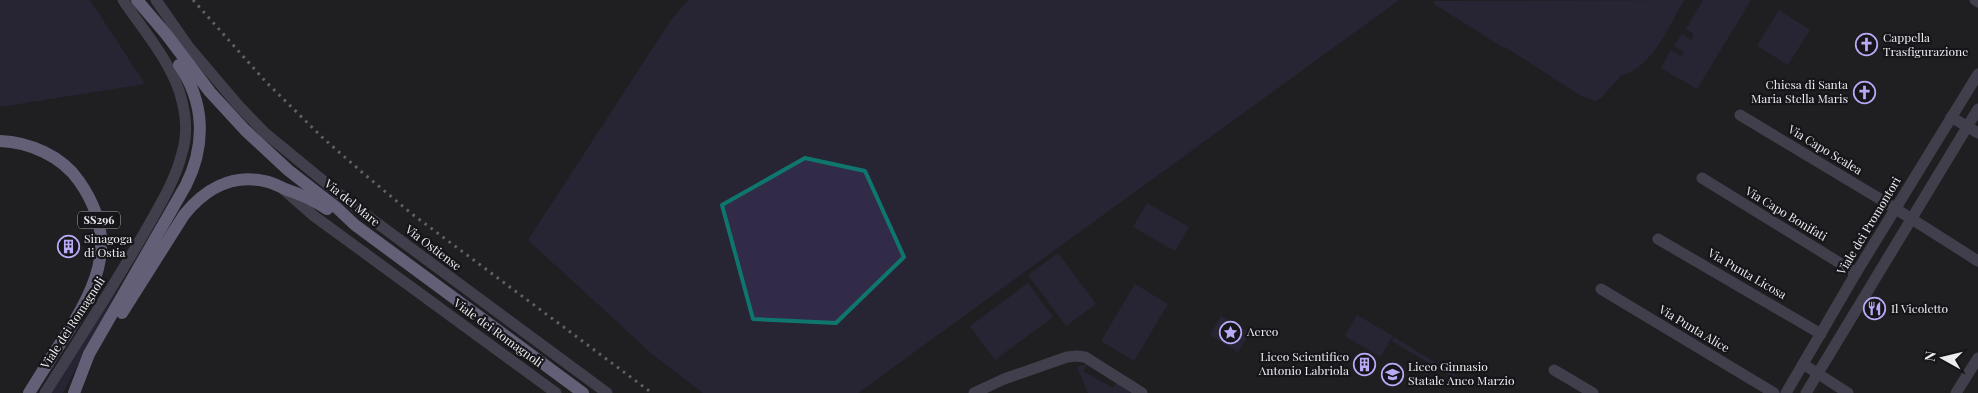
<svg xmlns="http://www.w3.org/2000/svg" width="1978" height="393" font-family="'Playfair Display',serif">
  <rect width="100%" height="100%" fill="#1f1f23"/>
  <g fill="#312b48">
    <path d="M0 0H90L145 84 0 107Z"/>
    <path d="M688 0H1399L858 393H703L652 354 528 240 671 20Z"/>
    <path d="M1684 0C1669 26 1650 72 1618 76H1621L1601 98 1595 101 1580 95 1505 47H1502L1434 4 1433 1Z"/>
    <path d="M1703 0H1751L1697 89 1661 68 1671 50 1681 56 1684 52 1674 46 1682 34 1691 40 1694 34 1686 29Z"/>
    <path d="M1779 10 1810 30 1788 65 1757 46Z"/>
    <path d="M1147 203 1189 227 1175 251 1133 227Z"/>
    <path d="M1058 253 1096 304 1066 326 1028 275Z"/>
    <path d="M131 264 63 393H50Z"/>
    <path d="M1028 283 1053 317 995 360 970 326Z"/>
    <path d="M1135 284 1168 304 1134 361 1101 341Z"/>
    <path d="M1357 315 1393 336 1380 357 1345 336Z"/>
    <path d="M1221 316 1250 333 1238 352 1210 335Z"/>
    <path d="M1394 337 1472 385 1470 388 1392 341Z"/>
    <path d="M1087 364 1083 371 1113 388 1118 381 1130 393H1088L1077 367Z"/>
  </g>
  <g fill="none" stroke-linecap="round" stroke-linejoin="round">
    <g stroke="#6a667d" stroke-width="11">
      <path d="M156 0 188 46 238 105 265 133 354 206 607 393"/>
      <path d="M1975 0 1978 2"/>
      <path d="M1740 115 1885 202 1978 261"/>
      <path d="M1951 117 1978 133"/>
      <path d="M1702 178 1856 273"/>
      <path d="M282 188 314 216 556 393"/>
      <path d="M1658 239 1821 334"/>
      <path d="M1601 289 1774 393"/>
      <path d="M1803 364 1848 393"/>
      <path d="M1554 370 1593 393"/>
      <path d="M45 393C78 341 112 289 143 235 157 210 175 182 182 153 187 137 186 117 182 101 174 65 143 30 123 0"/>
      <path d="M974 393 1004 379 1067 357 1077 356 1085 357 1142 393"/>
      <path d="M1786 393 1856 273 1978 74"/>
      <path d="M1806 393 1978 109"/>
      <path d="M1956 393 1978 358"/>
    </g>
    <g stroke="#b6addd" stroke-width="12">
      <path d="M137 0 166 34 210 92 245 130 288 170 337 208 355 225 583 393"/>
      <path d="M0 141C29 142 62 156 79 181 119 238 99 282 66 335 53 354 41 374 29 393"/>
      <path d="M122 313 184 215C204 190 231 174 264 181 272 182 278 186 285 189 300 194 314 200 327 209"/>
      <path d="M74 393 89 354 186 185C206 145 205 102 179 65"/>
    </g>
    <path stroke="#b2b2b5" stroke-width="3" stroke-dasharray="2.5 5" stroke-linecap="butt" d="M193 0 266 82 324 139 363 173 412 214 652 393"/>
  </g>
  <path d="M0 0H1978V393H0ZM805 158 865 171 904 257 836 323 753 319 722 205Z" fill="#1f1f23" fill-opacity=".55" fill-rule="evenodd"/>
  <path fill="none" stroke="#0f766e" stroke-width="4" stroke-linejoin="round" d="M805 158 865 171 904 257 836 323 753 319 722 205Z"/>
  <defs>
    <symbol id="church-ring" viewBox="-11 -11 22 22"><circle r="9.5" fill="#16151a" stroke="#baaaf6" stroke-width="1.5"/><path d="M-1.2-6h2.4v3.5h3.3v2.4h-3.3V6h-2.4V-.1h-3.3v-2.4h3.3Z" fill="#baaaf6"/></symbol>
    <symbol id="building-ring" viewBox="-11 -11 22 22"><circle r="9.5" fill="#16151a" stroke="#baaaf6" stroke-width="1.5"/><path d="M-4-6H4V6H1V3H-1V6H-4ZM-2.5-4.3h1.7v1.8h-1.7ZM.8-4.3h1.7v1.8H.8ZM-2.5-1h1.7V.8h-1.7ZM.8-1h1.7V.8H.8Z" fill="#baaaf6"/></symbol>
    <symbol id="restaurant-ring" viewBox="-11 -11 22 22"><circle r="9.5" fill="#16151a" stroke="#baaaf6" stroke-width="1.5"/><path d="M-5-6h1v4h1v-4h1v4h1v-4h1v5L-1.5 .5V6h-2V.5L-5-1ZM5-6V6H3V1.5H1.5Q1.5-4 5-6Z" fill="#baaaf6"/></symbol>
    <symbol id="sight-ring" viewBox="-11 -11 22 22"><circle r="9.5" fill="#16151a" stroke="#baaaf6" stroke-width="1.5"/><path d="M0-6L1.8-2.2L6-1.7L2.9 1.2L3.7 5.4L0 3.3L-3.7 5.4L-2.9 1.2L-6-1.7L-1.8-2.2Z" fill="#baaaf6"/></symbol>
    <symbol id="school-ring" viewBox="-11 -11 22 22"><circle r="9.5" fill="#16151a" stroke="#baaaf6" stroke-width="1.5"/><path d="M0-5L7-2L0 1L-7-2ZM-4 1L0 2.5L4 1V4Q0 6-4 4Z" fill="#baaaf6"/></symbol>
  </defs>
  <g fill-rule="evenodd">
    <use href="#church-ring" x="1854" y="32" width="25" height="25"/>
    <use href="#church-ring" x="1852" y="80" width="25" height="25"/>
    <use href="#building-ring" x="56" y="234" width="25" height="25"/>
    <use href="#restaurant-ring" x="1862" y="296" width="25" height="25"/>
    <use href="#sight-ring" x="1218" y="320" width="25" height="25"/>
    <use href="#building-ring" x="1352" y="352" width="25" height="25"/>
    <use href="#school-ring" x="1380" y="362" width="25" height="25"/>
  </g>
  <g text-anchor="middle" stroke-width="4.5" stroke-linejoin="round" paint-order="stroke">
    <rect fill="#16151a" stroke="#acacaf" stroke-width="1" x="78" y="211.5" width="42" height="17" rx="4"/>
    <g font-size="11" font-weight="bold" fill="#ececef">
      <text x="99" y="224">SS296</text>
    </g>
    <g font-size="12" fill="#ececef" stroke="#16151a" text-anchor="start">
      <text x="1883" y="42">Cappella<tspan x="1883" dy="14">Trasfigurazione</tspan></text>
      <text x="1848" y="89" text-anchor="end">Chiesa di Santa<tspan x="1848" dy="14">Maria Stella Maris</tspan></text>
      <text x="84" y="243">Sinagoga<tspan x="84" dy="14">di Ostia</tspan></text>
      <text x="1891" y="313">Il Vicoletto</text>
      <text x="1247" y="336">Aereo</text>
      <text x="1349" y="361" text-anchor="end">Liceo Scientifico<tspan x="1349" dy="14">Antonio Labriola</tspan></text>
      <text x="1408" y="371">Liceo Ginnasio<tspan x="1408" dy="14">Statale Anco Marzio</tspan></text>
    </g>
    <g font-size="12" fill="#ececef" stroke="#16151a">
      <text transform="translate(1825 150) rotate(31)" y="4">Via Capo Scalea</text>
      <text transform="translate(352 203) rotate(39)" y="4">Via del Mare</text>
      <text transform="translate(1786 214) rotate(31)" y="4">Via Capo Bonifati</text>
      <text transform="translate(1869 226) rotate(-59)" y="4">Viale dei Promontori</text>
      <text transform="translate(433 248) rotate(37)" y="4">Via Ostiense</text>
      <text transform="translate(1747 274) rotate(30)" y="4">Via Punta Licosa</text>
      <text transform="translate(73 323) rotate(-57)" y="4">Viale dei Romagnoli</text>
      <text transform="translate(1694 329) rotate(31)" y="4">Via Punta Alice</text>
      <text transform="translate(498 333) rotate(36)" y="4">Viale dei Romagnoli</text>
    </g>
  </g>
  <g transform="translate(1943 358) rotate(278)" stroke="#16151a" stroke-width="4" paint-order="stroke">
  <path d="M0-4L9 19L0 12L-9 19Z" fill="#ececef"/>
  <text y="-8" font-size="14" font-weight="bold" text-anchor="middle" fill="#ececef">N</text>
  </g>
</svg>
